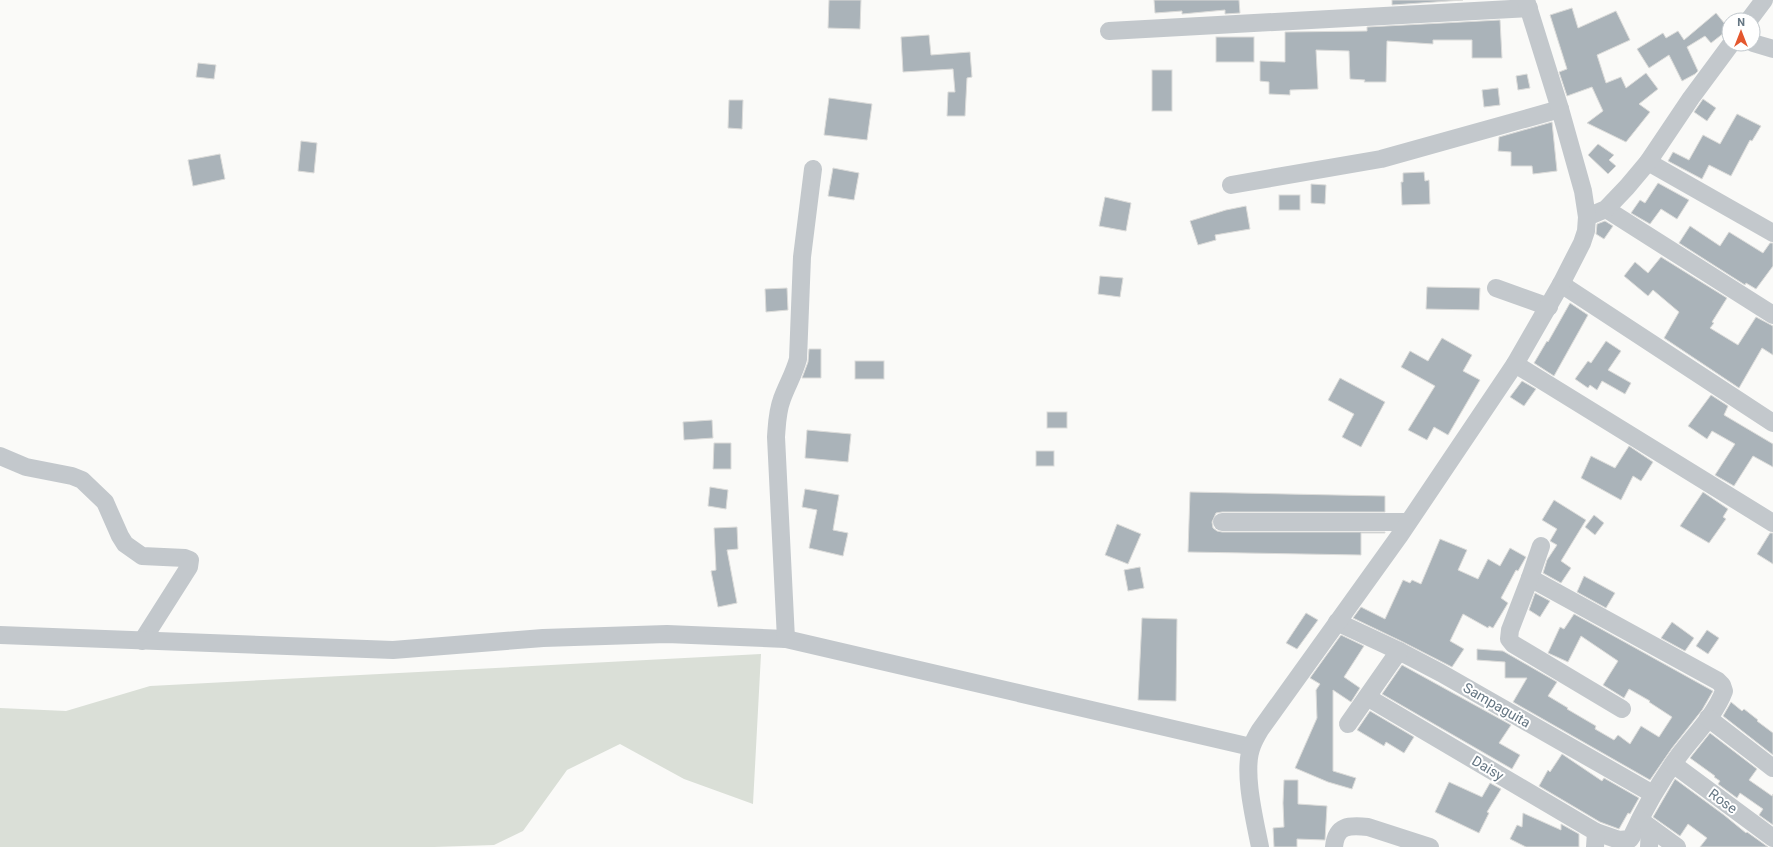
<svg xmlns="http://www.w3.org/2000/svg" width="1773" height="847" font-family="Roboto,sans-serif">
  <rect width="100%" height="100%" fill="#fafaf8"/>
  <path fill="#dadfd7" d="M761 654 753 804 684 779 620 744 567 770 523 831 494 845 434 847H0V708L66 711 150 686Z"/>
  <g fill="#aab3b9" stroke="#dcdcda">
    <path d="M829 0H861L860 29 828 28Z"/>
    <path d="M1154 0H1239L1240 13 1225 14V10L1182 14V11L1155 13Z"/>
    <path d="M1392 0H1463L1392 5Z"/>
    <path d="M1572 8 1578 28 1616 11 1630 40 1597 55 1606 83 1621 77 1626 88 1646 73 1658 89 1639 104 1650 112 1626 142 1587 123 1603 111 1592 87 1567 96 1559 72 1567 69 1550 15Z"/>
    <path d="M1716 13 1729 29 1711 43 1705 36 1687 47 1698 71 1695 74 1682 81 1669 55 1649 68 1637 49 1663 33 1666 38 1678 31 1684 40Z"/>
    <path d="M1500 20 1502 58H1472V40H1433V44L1387 41 1386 82H1364L1365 80 1350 79 1349 51 1316 50 1318 89 1290 90V95L1269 94V82L1260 81V61L1285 62V32L1367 31V27Z"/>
    <path d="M929 35 931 55 970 52 972 77 967 78 965 116H947L948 92H955L953 69 903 72 901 37Z"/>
    <rect x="1216" y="37" width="38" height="25"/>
    <path d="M198 63 216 65 214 79 196 77Z"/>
    <rect x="1152" y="70" width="20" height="41"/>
    <path d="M1527 74 1530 88 1518 90 1516 76Z"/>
    <path d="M1498 88 1500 105 1484 107 1482 90Z"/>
    <path d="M829 98 872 104 867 140 824 135Z"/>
    <path d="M1703 99 1716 108 1707 121 1694 112Z"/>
    <path d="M729 100H743L742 129 728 128Z"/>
    <path d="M1737 114 1761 126 1752 141 1750 140 1731 176 1709 165 1702 179 1668 161 1673 152 1689 160 1703 135 1720 144Z"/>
    <path d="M1552 122 1557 171 1533 174 1532 166H1511V152L1498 151 1499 137Z"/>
    <path d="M301 141 317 143 314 173 298 171Z"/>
    <path d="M1598 144 1614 155 1609 160 1616 166 1608 174 1588 155Z"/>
    <path d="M220 154 225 179 193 186 188 160Z"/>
    <path d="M833 168 859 173 854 200 828 196Z"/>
    <path d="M1424 172 1425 181 1429 180 1430 204 1402 205 1401 182H1403V173Z"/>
    <path d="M1658 183 1689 200 1677 219 1661 209 1650 224 1631 213 1640 200 1645 203Z"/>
    <path d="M1311 184 1326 185 1325 204 1311 203Z"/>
    <rect x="1279" y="195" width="21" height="15"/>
    <path d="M1105 197 1131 203 1126 231 1099 226Z"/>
    <path d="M1246 206 1250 229 1215 235 1216 240 1198 245 1190 221 1226 210Z"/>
    <path d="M1605 221 1613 226 1604 239 1596 234 1597 224Z"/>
    <path d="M1690 226 1720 246 1729 232 1763 253 1770 243H1773V266L1756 289 1746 283 1745 285 1679 243Z"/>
    <path d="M1661 257 1727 298 1712 322 1714 323 1710 328 1738 345 1756 317 1773 326V355L1762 348 1739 388 1664 338 1679 312 1653 290 1648 296 1624 276 1635 262 1648 273Z"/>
    <path d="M1100 276 1123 278 1120 297 1098 294Z"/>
    <path d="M1427 287 1480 288 1479 310 1426 309Z"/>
    <path d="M787 288 788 310 766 312 765 289Z"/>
    <path d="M1570 303 1588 315 1554 376 1534 363 1547 341 1548 342Z"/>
    <path d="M1442 338 1472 355 1463 371 1480 380 1448 435 1434 427 1427 440 1408 430 1435 386 1401 367 1410 351 1428 361Z"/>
    <path d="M1606 341 1621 351 1608 370 1631 383 1625 394 1602 381 1597 390 1590 385 1588 388 1575 379 1588 361 1591 363Z"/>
    <path d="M809 349H821V378H802L808 362Z"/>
    <rect x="855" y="361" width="29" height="18"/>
    <path d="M1340 378 1385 402 1361 447 1342 437 1354 414 1328 400Z"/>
    <path d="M1522 381 1536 389 1524 406 1510 397Z"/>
    <path d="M1711 395 1728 406 1724 415 1773 444V467L1753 456 1734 486 1715 475 1735 444 1712 431 1707 439 1688 426Z"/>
    <rect x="1047" y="412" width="20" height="16"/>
    <path d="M712 420 713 438 684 440 683 422Z"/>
    <path d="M807 430 851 434 848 462 805 458Z"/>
    <path d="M714 443H731V469H713Z"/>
    <path d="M1629 446 1653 462 1641 481 1633 476 1621 500 1581 478 1591 456 1615 468Z"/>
    <rect x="1036" y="451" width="18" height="15"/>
    <path d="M710 487 728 490 726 509 708 506Z"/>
    <path d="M805 489 839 495 833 530 848 533 843 556 809 548 817 510 802 507Z"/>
    <path d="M1190 492 1385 496V512H1222L1216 513 1212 522 1213 528 1217 531 1222 532H1385V533H1361V555L1188 552Z"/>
    <path d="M1703 492 1728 509 1723 517 1726 519 1709 543 1680 526Z"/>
    <path d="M1554 500 1586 520 1561 561 1571 568 1561 583 1543 573 1547 560 1557 545 1550 541 1557 529 1542 520Z"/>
    <path d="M1594 515 1604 523 1595 535 1585 527Z"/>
    <path d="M1117 524 1141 534 1128 564 1105 555Z"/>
    <path d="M737 527 738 549 727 550 737 603 718 607 711 571 716 570 714 528Z"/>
    <path d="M1770 533H1773V564L1757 554Z"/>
    <path d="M1440 539 1467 550 1458 570 1478 579 1488 559 1500 566 1510 548 1526 557 1518 571 1516 570 1501 598 1508 603 1493 628 1489 626 1488 628 1463 614 1450 641 1464 649 1452 667 1403 642 1353 618 1361 607 1385 619 1403 580 1410 583 1412 580 1421 584Z"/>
    <path d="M1140 567 1144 588 1128 591 1124 570Z"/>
    <path d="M1584 576 1615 593 1606 608 1577 592Z"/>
    <path d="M1535 593 1550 601 1540 617 1529 610Z"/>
    <path d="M1306 613 1318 620 1297 649 1286 643Z"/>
    <path d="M1574 614 1713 691 1702 710 1672 748 1650 780 1513 702 1527 678H1505V662L1477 660V649L1503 651 1557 682 1548 696 1568 708 1567 709 1596 726 1595 729 1614 740 1618 735 1630 744 1641 726 1659 737 1672 717 1649 702 1650 701 1629 689 1624 698 1603 685 1618 661 1581 636 1568 662 1548 653 1560 627 1564 629Z"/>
    <path d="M1142 618 1177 619 1176 701 1138 700Z"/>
    <path d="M1672 622 1694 638 1685 651 1661 638Z"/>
    <path d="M1707 630 1719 638 1708 654 1696 646Z"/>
    <path d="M1341 635 1364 646 1344 677 1360 688 1351 702 1333 690V771L1356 778 1352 789 1328 782 1295 768 1317 718 1316 690 1320 684 1310 678Z"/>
    <path d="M1402 665 1511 725 1499 743 1520 755 1512 769 1382 694Z"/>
    <path d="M1731 702 1742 711 1744 709 1758 720 1757 721 1773 733V755L1723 716Z"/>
    <path d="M1370 711 1414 737 1404 753 1386 742 1384 746 1357 730Z"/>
    <path d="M1710 733 1757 769 1749 780 1772 796 1773 794V825L1759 815 1763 809 1740 793 1737 798 1718 784 1720 781 1714 777 1715 776 1690 758Z"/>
    <path d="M1562 754 1602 781 1604 778 1639 798 1630 814 1628 813 1619 829 1600 822 1539 786 1548 770 1550 772Z"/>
    <path d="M1675 779 1724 815 1746 833 1747 832 1768 847H1700L1707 838 1688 824 1680 836 1653 817Z"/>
    <path d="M1284 780H1298V804L1327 806 1325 840 1297 839V847H1274L1273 828 1284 827 1283 803Z"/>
    <path d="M1449 782 1482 797 1490 783 1501 789 1487 812 1489 813 1479 833 1435 812Z"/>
    <path d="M1523 813 1561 830V824L1579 834V847H1526L1510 839 1517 825 1522 827Z"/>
  </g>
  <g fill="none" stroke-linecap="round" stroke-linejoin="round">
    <g stroke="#c3c8cc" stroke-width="18">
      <path d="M1749 20 1764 0"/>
      <path d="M1109 31 1529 8"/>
      <path d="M1753 43 1773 49"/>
      <path d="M1648 162 1773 233"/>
      <path d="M1231 185 1381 159 1560 109"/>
      <path d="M1606 209 1773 315"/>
      <path d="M1587 217 1606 209 1627 187 1648 162 1691 98 1731 44"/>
      <path d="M1561 284 1773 423"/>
      <path d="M1496 288 1549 307"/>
      <path d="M1515 364 1773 523"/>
      <path d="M0 456 26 467 72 476 82 480 105 502 120 536 125 544 142 556 185 558 190 560 189 567 142 641"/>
      <path d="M1222 522H1408"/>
      <path d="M1541 546 1530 578 1718 681 1722 685 1724 691C1715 715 1695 734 1680 754 1661 780 1645 807 1632 836L1630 839 1619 840 1596 832"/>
      <path d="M1530 578 1510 630 1509 639 1513 644 1622 709"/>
      <path d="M1337 622 1399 651 1441 673 1653 794"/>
      <path d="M0 635 393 650 543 638 667 634 786 639 1251 747"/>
      <path d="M786 639 776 437C777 424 777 412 782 399 787 385 794 374 798 359L802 257 813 169"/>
      <path d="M1367 697 1596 832 1595 847"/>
      <path d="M1708 718 1773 768"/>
      <path d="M1348 724 1399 651"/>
      <path d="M1673 764 1773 838"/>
      <path d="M1640 820 1677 847"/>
      <path d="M1260 847C1255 821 1242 770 1252 746 1254 740 1257 735 1260 730L1400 535 1515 364 1561 284 1582 243 1586 231 1587 217 1583 191 1560 109 1526 0"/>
      <path d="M1334 847C1336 825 1349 825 1368 827L1430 847"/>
      <path d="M1649 847 1650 828"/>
    </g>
  </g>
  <g text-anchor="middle" stroke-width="4" stroke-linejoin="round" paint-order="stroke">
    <g font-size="14" fill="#657683" stroke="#fff">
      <text transform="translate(1497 705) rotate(30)" y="5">Sampaguita</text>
      <text transform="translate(1488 768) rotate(31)" y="5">Daisy</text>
      <text transform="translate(1723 801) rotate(36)" y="5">Rose</text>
    </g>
  </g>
  <g transform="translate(1741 32)"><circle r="19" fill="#ffffff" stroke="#c1c8cd"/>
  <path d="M0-3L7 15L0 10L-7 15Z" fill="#e4572e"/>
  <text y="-6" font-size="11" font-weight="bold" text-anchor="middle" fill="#657683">N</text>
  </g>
</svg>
